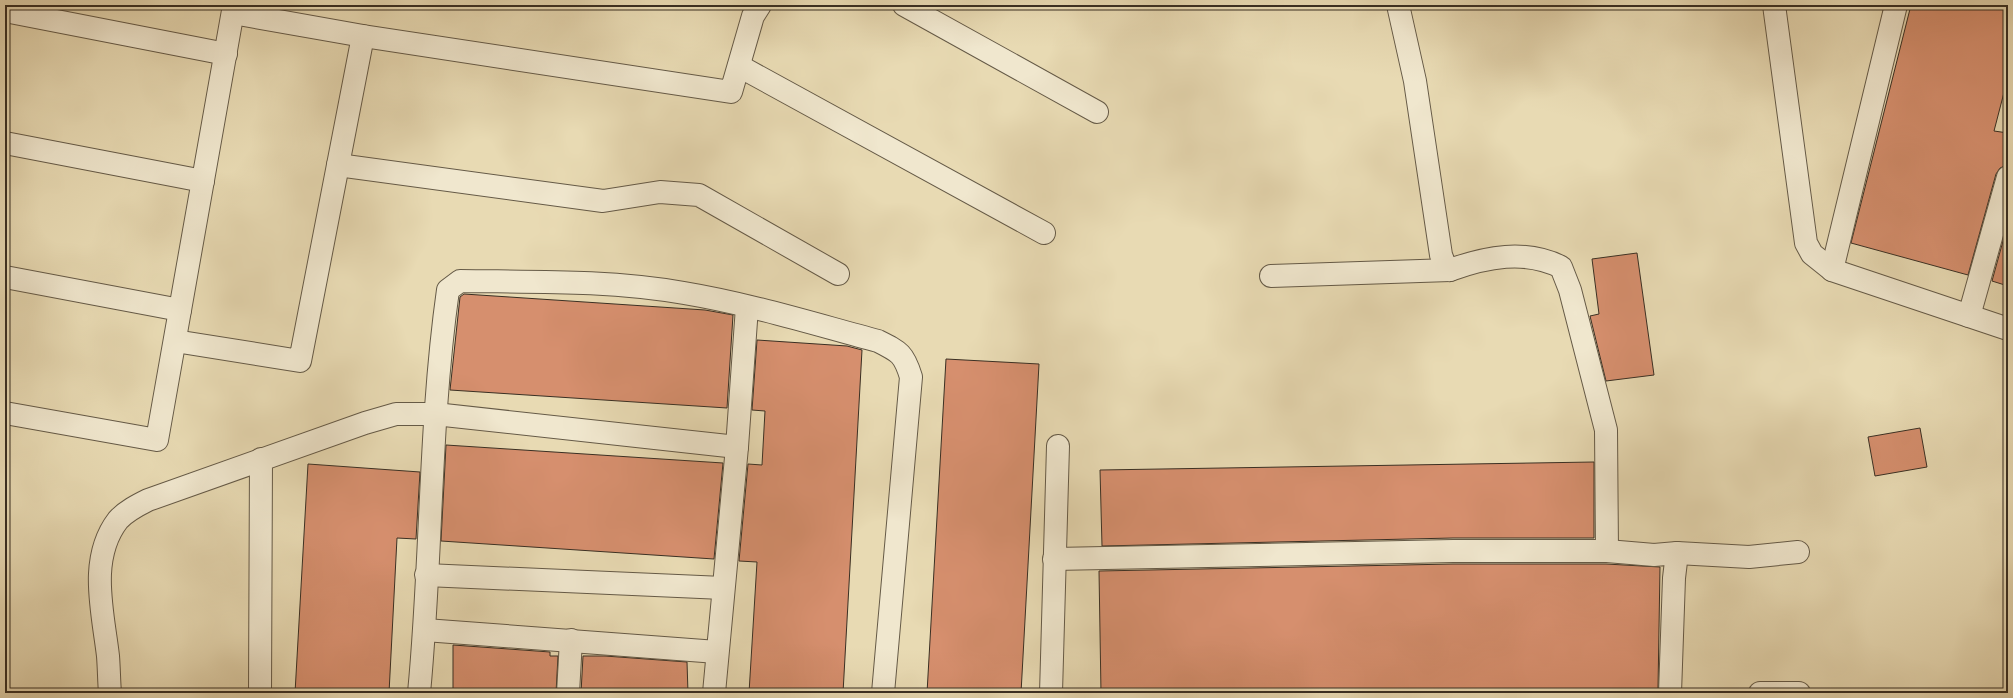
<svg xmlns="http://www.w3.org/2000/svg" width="2013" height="698" font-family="'Old Standard TT',serif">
  <rect width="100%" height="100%" fill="#e8dab3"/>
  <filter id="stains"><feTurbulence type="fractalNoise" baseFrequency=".005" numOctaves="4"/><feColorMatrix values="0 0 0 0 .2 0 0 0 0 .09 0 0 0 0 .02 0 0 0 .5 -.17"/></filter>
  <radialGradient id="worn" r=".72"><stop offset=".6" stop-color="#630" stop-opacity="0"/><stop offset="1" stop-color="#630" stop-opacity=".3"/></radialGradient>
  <g fill="#d68f6e" stroke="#392f23">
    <path d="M1911 5H2008V77L1994 131 2008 133V165L2000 168 1996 174 1968 275 1851 243Z"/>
    <path d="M2008 223V286L1992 281Z"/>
    <path d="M1637 253 1654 375 1606 381 1590 316 1599 314 1592 259Z"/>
    <path d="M464 294 705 310 733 315 727 408 450 390 460 297Z"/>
    <path d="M757 340 847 346 862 350 843 693H749L757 562 739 561 748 464 762 465 765 411 752 410Z"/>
    <path d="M946 359 1039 364 1021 693H927Z"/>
    <path d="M1920 428 1927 467 1875 476 1868 437Z"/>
    <path d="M446 445 723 463 714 559 441 541Z"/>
    <path d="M1594 462V538H1453L1102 546 1100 470Z"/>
    <path d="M308 464 420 472 416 539 397 538 389 693H295Z"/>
    <path d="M1453 564H1606L1660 567 1658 689 1416 693H1101L1099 571Z"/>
    <path d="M453 645 550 652V656H558L556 693H453Z"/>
    <path d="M583 656H605L687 662 688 693H581Z"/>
  </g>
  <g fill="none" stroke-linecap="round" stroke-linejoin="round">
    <defs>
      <g id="minor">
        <path d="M904 5 1097 112"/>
        <path d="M1398 5 1415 81 1441 255 1444 263 1450 270C1486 257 1525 249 1561 267L1570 290 1606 430 1607 551"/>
        <path d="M1774 5 1806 243 1812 254 1832 270 2008 329"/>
        <path d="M5 11 226 54"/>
        <path d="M233 13 363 36 731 92 753 16 760 5"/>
        <path d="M739 66 1044 233"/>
        <path d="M5 143 203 181"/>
        <path d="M338 165 603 201 660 192 699 195 838 274"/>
        <path d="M1832 270 1896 5"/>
        <path d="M1271 276 1450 270"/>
        <path d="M5 277 180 310"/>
        <path d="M1969 316 2008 177"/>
        <path d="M175 341 300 361 363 36"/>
        <path d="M5 413 157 440 234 5"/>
        <path d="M1677 553 1749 557 1798 552"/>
        <path d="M1054 559 1453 551H1607L1654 555 1677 553 1674 578 1670 693"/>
        <path d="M426 575 723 588"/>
        <path d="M425 630 717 652"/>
        <path d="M110 693C109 681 109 669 108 656 103 612 88 559 118 520 126 511 138 505 148 500L365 423 396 414H435L737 447"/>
        <path d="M260 693 261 459"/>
        <path d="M419 693C432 559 429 424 448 290L460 281C535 282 610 280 684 293 750 304 814 324 878 341 900 352 904 354 911 377L883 693"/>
        <path d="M568 693 571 640"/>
        <path d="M714 693 737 447 747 307"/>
        <path d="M1051 693 1058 446"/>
        <path d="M1760 693H1799"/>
      </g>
    </defs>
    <use href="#minor" stroke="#655a47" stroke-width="24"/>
    <use href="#minor" stroke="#f0e7ce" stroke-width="22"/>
  </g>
  <rect width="2013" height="698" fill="none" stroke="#e8dab3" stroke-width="20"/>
  <rect x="6" y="6" width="2001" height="686" fill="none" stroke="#392f23" stroke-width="2"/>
  <rect x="10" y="10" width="1993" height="678" fill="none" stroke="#392f23"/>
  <rect width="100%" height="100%" filter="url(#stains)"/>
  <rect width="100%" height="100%" fill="url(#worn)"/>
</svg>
